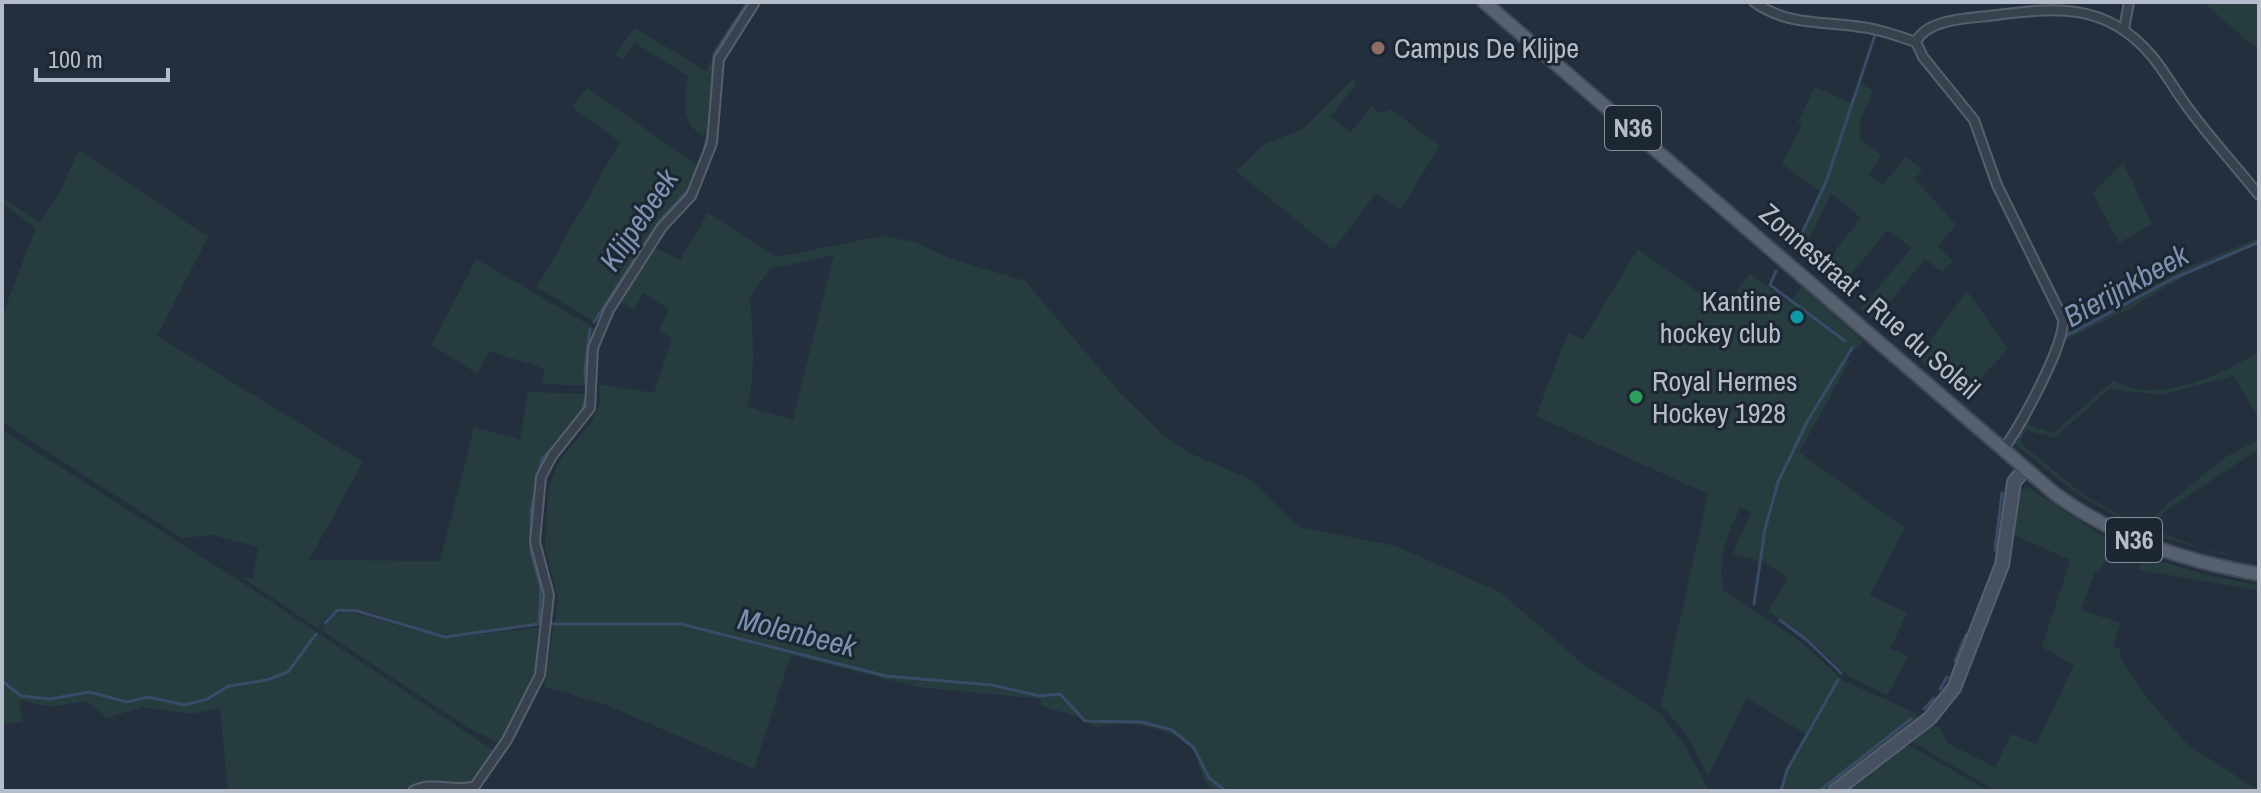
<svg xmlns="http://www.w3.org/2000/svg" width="2261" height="793" font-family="'Archivo Narrow',sans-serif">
  <rect width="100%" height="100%" fill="#242f3e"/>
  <g fill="#263c3f" fill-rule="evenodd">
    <path d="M2203 2H2257L2259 51Z"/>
    <path d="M732 22 736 24C704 75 717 82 710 135L706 132 702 136C679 119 685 101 688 76L635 43 622 59 615 54 635 28 706 71Z"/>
    <path d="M1353 79 1357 83 1331 116 1350 133 1372 106 1380 113 1392 110 1440 146 1400 210 1376 193 1333 250 1236 171 1265 144 1303 129Z"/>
    <path d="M1860 83 1873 91 1861 118 1859 139 1881 155 1869 175 1883 185 1906 156 1922 170 1915 179 1956 225 1938 246 1953 261 1942 272 1925 259 1875 320 1861 308 1912 248 1888 230 1839 288 1819 271 1861 218 1831 193 1802 255 1795 249 1821 192 1782 164 1802 125 1798 122 1815 87 1850 103Z"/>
    <path d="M587 88 700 167 688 196 662 222 598 324 537 287 620 142 572 107Z"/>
    <path d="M79 150 208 237 157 336 363 462 309 560 440 561 474 427 520 440 528 392 590 394 586 411 545 458 540 472 532 550 546 589 542 622C512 627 480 635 449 634 406 634 344 583 318 629L242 577 253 579 258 547 213 535 181 538 2 422V316L36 228 2 203V197L39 223 59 193Z"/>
    <path d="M2123 162 2152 224 2119 243 2093 193Z"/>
    <path d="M708 213 777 257 882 236 915 242 951 259 1025 281 1121 394 1164 436 1192 454 1250 479 1299 527 1396 546 1500 592 1583 664 1660 713 1686 747 1709 791H1216C1198 780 1202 764 1192 748 1178 728 1118 718 1097 728L1076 716 1041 706V699L917 687 791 655 754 769 604 704 544 687 558 600 545 547 548 491 558 462 591 423 600 401 599 384 654 393 672 338 659 331 669 309 643 293 634 310 621 303 652 246 680 260ZM834 255 793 420 747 406C757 371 752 333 750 297L770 269Z"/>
    <path d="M2259 238V244L2184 276 2129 309 2063 341 2064 331 2109 312 2180 270Z"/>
    <path d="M1638 249 1722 309 1750 274 1789 303 1802 287 1864 342 1845 357 1850 361 1799 452 1905 528 1870 595 1907 613 1890 649 1909 656 1887 695 1848 676 1813 643 1768 611 1788 578 1765 563 1733 554 1751 512 1740 508C1728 532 1716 563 1724 591L1800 641 1844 681 1916 713 1918 719 1824 791H1780L1786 768 1806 734 1746 698 1708 777 1686 734 1661 705 1708 494 1536 416 1568 333 1583 339Z"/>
    <path d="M476 259 596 329 590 386 542 384 545 369 489 351 478 374 432 345Z"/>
    <path d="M1967 291 2008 349 1963 398 1917 358Z"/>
    <path d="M2061 344 2028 425 2053 433 2113 381C2123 384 2133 390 2144 390 2184 392 2226 372 2259 352V417L2233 376 2161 395 2109 389 2055 438 2026 430 2020 443 2081 493 2140 527 2224 458 2259 439V449L2164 512 2152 530 2199 547 2259 561C2221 554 2184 545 2148 532L2146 527 2143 531 2079 495 2014 443Z"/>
    <path d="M2 430 240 581 493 750 476 782 460 787 424 782 411 791H228L220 708 190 714 143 707 107 718 87 701 50 707 19 700 23 722 2 724Z"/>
    <path d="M2028 487 2116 545 2099 572 2095 571 2081 610 2120 623 2113 647 2119 648 2122 661 2148 699 2187 744 2259 791H1995L1911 741 1932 726H1938L1949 744 1995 767 2011 734 2036 744 2074 665 2042 647 2070 560 2014 535 2019 493Z"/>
    <path d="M2144 556 2209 576 2259 585V590L2139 570Z"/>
    <path d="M345 611 446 638 544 627 537 674 502 744 467 727 321 630 333 616Z"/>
    <path d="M1907 744 1982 787 1984 791H1844Z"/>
  </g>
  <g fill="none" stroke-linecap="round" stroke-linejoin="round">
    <g stroke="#394c67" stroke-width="3">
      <path d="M703 155 710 125 714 54 748 2"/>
      <path d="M1795 248 1826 182 1875 35"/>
      <path d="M1776 271 1770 285 1845 341"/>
      <path d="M594 322 659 222 690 188"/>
      <path d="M2059 352 2066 336 2174 278 2259 242"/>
      <path d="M582 412 587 395 585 370 590 329"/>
      <path d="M2018 437 2032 410"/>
      <path d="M1995 550 2002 493"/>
      <path d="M1754 604 1765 529 1778 482 1808 420 1852 348"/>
      <path d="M1780 620 1808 641 1841 673"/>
      <path d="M539 622 541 587 531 552V511L542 459 560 440"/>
      <path d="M325 623 338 610 357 611 445 637 539 624H681L886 676 992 685 1040 696 1060 694 1085 721 1142 722 1172 730 1194 748 1209 778 1226 791"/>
      <path d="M1955 661 1966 635"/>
      <path d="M2 681 21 696 50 699 90 692 127 702 148 697 185 705 207 699 229 686 267 680 288 672 316 634"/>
      <path d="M1940 689 1947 677"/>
      <path d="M1924 709 1934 698"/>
      <path d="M1781 791 1787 770 1838 680"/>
      <path d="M1819 791 1911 719"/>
    </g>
    <defs>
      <g id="street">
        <path d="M1754 2C1788 26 1823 21 1861 27 1880 29 1898 36 1916 42"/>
        <path d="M2124 29 2129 2"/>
        <path d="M1916 42 1923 57 1974 120 1997 185 2063 319C2065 346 2020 426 2003 450"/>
        <path d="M1916 42C1926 20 1966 18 1988 16 2052 8 2104 0 2151 55 2164 70 2174 89 2186 105 2208 136 2235 165 2259 195"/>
        <path d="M413 791C432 780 455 793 475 786L507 740 540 675 549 595 535 542 541 477 552 456 590 408 593 348 609 310 662 227 691 196 712 143 719 59 755 2"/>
      </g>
      <path id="secondary" d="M1835 791 1930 718 1954 688 2002 565 2014 482 2025 469"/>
      <path id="primary" d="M1484 2 2055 494C2118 539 2184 561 2259 574"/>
    </defs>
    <use href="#street" stroke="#565f6c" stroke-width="12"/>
    <use href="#secondary" stroke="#565f6c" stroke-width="16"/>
    <use href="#primary" stroke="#414a57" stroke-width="16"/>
    <use href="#street" stroke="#38414e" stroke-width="8"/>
    <use href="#secondary" stroke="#465061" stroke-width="12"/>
    <use href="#primary" stroke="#56606e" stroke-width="12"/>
  </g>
  <circle fill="#8d6e63" stroke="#1d2633" stroke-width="3" cx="1378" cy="48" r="8"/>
  <circle fill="#0f9aa8" stroke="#1d2633" stroke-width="3" cx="1797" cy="317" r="8"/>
  <circle fill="#2e9e5b" stroke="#1d2633" stroke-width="3" cx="1636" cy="397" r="8"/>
  <g text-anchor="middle" stroke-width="6" stroke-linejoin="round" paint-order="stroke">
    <g fill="#1d2633" stroke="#878f9c" stroke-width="2">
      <rect x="1605" y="106" width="56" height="44" rx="6"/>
      <rect x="2106" y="518" width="56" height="44" rx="6"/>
    </g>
    <g font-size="26" font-weight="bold" fill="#b4bcc9">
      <text x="1633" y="137">N36</text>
      <text x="2134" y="549">N36</text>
    </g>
    <g font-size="28" fill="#b4bcc9" stroke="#1d2633" text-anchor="start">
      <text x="1394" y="58">Campus De Klijpe</text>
      <text x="1781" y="311" text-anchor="end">Kantine<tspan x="1781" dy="32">hockey club</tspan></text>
      <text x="1652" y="391">Royal Hermes<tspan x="1652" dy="32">Hockey 1928</tspan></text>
    </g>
    <g font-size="28" fill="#b4bcc9" stroke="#1d2633">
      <text transform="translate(1870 301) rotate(41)" y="10">Zonnestraat - Rue du Soleil</text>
    </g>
    <g font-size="30" font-style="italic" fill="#7c92b1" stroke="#1d2633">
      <text transform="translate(639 220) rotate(-56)" y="10">Klijpebeek</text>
      <text transform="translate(2126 286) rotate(-29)" y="10">Bierijnkbeek</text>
      <text transform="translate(797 633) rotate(14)" y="10">Molenbeek</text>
    </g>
  </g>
  <rect width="2261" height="793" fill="none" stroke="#b4bcc9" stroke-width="8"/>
  <path d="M36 68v12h132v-12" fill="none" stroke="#b4bcc9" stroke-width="4"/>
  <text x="48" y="68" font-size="24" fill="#b4bcc9" stroke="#1d2633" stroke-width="6" paint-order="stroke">100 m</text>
</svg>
